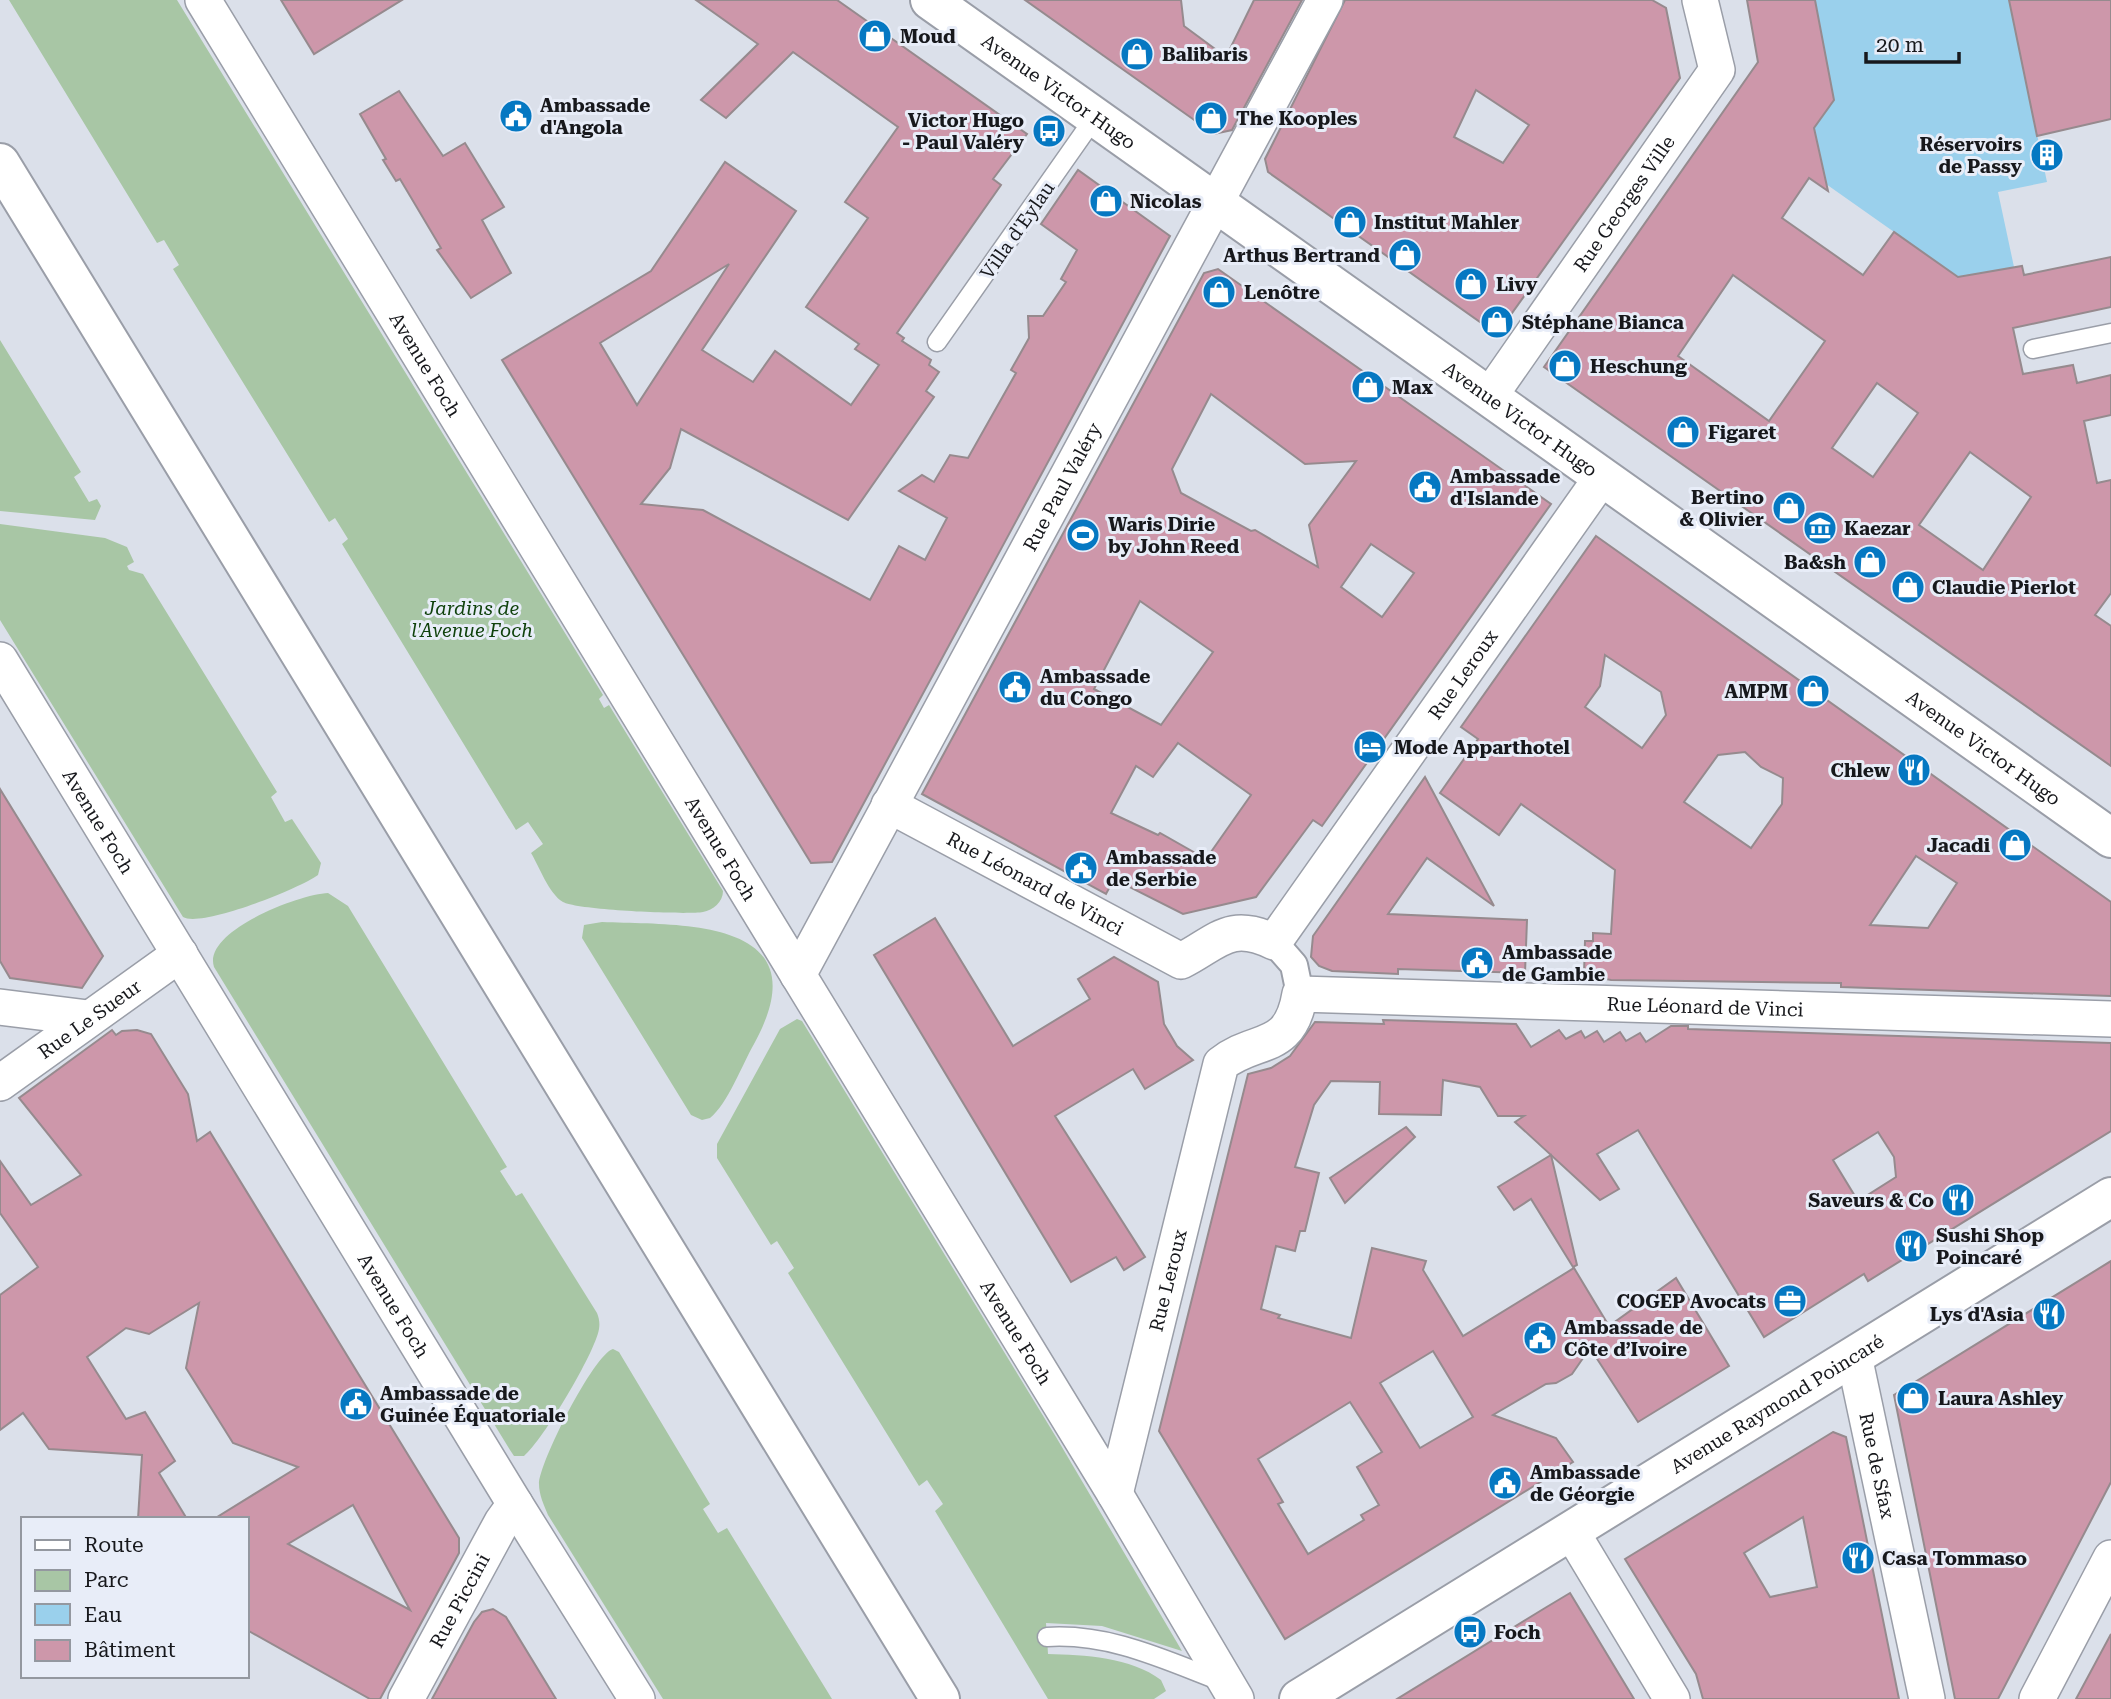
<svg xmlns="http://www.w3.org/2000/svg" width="2111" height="1699" font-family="'Roboto Serif',serif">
  <rect width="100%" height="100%" fill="#dbe0ea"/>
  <g fill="#a8c6a5">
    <path d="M9 0H177L603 695 599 699 604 708 609 705 723 891C723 902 713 910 703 912 686 915 577 910 563 902 549 894 539 866 531 853L543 844 528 822 516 830 342 544 348 539 335 518 329 522 173 269 179 265 164 240 157 243Z"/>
    <path d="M0 340 81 472 74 477 89 502 97 499 101 506 95 520 0 511Z"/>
    <path d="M0 524 105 538 127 547 134 562 127 566 129 570 143 574 277 792 271 797 285 822 292 819 321 863 318 875C299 889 201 928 183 917L0 620Z"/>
    <path d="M328 893 348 906 507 1167 500 1171 516 1196 522 1193 597 1313C599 1318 600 1323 599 1329 595 1353 543 1440 524 1456H514L510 1450 214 967C202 931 300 894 328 893Z"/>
    <path d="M602 922C684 925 823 918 754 1044 743 1063 727 1105 710 1118L702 1120 691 1115 582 938 584 925Z"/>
    <path d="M797 1019 802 1021 1056 1437 1182 1651 1102 1626 1046 1623 1048 1654C1084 1655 1131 1657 1161 1680L1166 1691 1154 1699H1048L935 1511 943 1504 927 1480 919 1486 788 1273 794 1268 777 1241 771 1245 717 1158V1144L780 1029Z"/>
    <path d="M613 1349 619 1352 710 1504 703 1509 718 1533 727 1528 832 1699H663L548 1515C544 1505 539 1495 539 1484 539 1463 594 1354 613 1349Z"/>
  </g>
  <path fill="#9ad0ec" d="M1815 0H2009L2047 182 1998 192 2014 267 1958 277 1826 184 1814 128 1834 100Z"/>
  <g fill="#cd97aa" stroke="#968a8e" stroke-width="2" fill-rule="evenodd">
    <path d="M281 0H402L314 54Z"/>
    <path d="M696 0H837L1027 134 993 179 1001 185 897 333 904 338 902 341 931 360 929 365 939 372 926 391 934 397 848 520 681 429 670 468 641 504 703 510 870 600 899 546 925 560 947 518 899 491 922 475 934 482 950 455 968 458 1016 373 1011 370 1029 338 1028 316H1043L1066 282 1061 279 1077 250 1041 224 1078 170 1170 236 832 862 811 863 502 360 651 271 725 162 796 211 702 350 753 382 775 351 851 405 879 365 855 349 859 344 806 307 868 218 845 202 898 127 793 52 726 118 701 100 758 44ZM729 264 637 405 600 343Z"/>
    <path d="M1025 0H1181L1184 26 1226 57 1254 0H1302L1232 130 1214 134Z"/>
    <path d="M1345 0H1652L1666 8 1680 78 1497 334 1268 172 1265 159ZM1476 90 1529 125 1503 163 1454 137Z"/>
    <path d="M1747 0H1815L1834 100 1814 128 1828 191 1809 178 1782 218 1863 275 1894 232 1958 277 2022 266 2024 275 2111 257V307L2013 328 2023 374 2073 365 2077 383 2111 375V415L2084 421 2097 483 2111 480V593L2095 615 2111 626V766L1544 367 1758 62ZM1733 275 1825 341 1769 421 1678 356ZM1877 383 1918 413 1873 477 1832 448ZM1970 452 2031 497 1983 570 1919 525Z"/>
    <path d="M2009 0H2111V119L2037 136Z"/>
    <path d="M399 91 443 156 465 143 504 207 482 220 511 273 471 298 437 250 441 248 400 179 396 181 383 160 386 159 360 114Z"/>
    <path d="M1218 269 1551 504 1322 826 1313 820 1256 897 1183 914 1114 879 1106 894 922 794 1204 273ZM1211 394 1305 464 1356 461 1309 525 1318 567 1255 530 1251 531 1181 493 1172 469ZM1371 544 1414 573 1382 617 1341 587ZM1140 601 1213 652 1161 725 1094 689ZM1178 743 1251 795 1206 859 1160 833 1158 835 1111 813 1136 766 1153 777Z"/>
    <path d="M1596 536 2111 902V996L1841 987V983L1611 980 1584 975 1585 941H1593V933L1611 934 1615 870 1521 804 1499 835 1440 793 1478 739 1461 727ZM1605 655 1661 692 1666 715 1642 748 1585 707 1600 686ZM1745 752 1761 767 1783 778 1782 804 1751 848 1684 802 1718 755ZM1916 856 1957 883 1928 928 1870 925Z"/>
    <path d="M1425 777 1494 906 1427 858 1388 914 1527 920 1525 973 1398 969V974L1332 971 1319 966 1311 957 1313 936Z"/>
    <path d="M0 789 103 956 82 988 10 978 0 961Z"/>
    <path d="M935 918 1013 1046 1090 999 1078 979 1114 957 1158 982 1164 1024 1177 1046 1193 1060 1145 1089 1133 1069 1055 1116 1145 1257 1124 1270 1116 1257 1071 1282 874 955Z"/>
    <path d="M1383 1020 1516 1024 1531 1047 1559 1030 1566 1039 1581 1031 1585 1038 1597 1031 1604 1042 1620 1032 1626 1041 1640 1033 1646 1042 1671 1026H1688V1029L2111 1043V1131L1868 1281 1864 1274 1764 1337 1638 1130 1597 1154 1619 1189 1600 1200 1515 1122 1524 1116H1498L1480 1087 1443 1080 1441 1115 1379 1114 1380 1082 1331 1081 1314 1105 1295 1167 1319 1173 1305 1231H1300L1295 1251 1276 1246 1261 1309 1280 1315 1278 1318 1351 1338 1372 1248 1426 1261 1423 1270 1463 1336 1574 1268 1609 1326 1676 1278 1729 1366 1638 1422 1590 1348 1572 1374 1556 1383 1546 1384 1493 1415 1556 1438 1573 1462 1285 1639 1159 1431 1248 1074 1271 1068 1290 1056 1315 1022 1384 1024ZM1878 1132 1894 1157 1896 1177 1858 1201 1833 1160ZM1433 1351 1473 1417 1420 1448 1380 1383ZM1350 1402 1382 1452 1357 1467 1379 1505 1361 1515 1364 1520 1308 1554 1278 1504 1283 1502 1258 1459Z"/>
    <path d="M112 1030 116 1035 122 1031 137 1030 151 1034 188 1094 197 1141 210 1132 459 1538V1553L380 1699H370L247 1630V1519H214L298 1467 233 1443 186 1368 199 1303 149 1334 126 1328 87 1357 126 1419 145 1412 175 1461 159 1473 187 1519H138L142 1455 49 1449 23 1413 0 1430V1295L38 1267 0 1213V1161L31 1205 81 1175 19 1098ZM353 1505 410 1610 288 1544Z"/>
    <path d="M1406 1127 1415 1137 1345 1203 1330 1178Z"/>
    <path d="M1551 1155 1577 1265 1573 1267 1531 1199 1514 1210 1498 1187Z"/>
    <path d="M2111 1261V1482L1998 1699H1955L1894 1395Z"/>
    <path d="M1833 1432 1846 1437 1899 1699H1703L1696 1674 1625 1559ZM1803 1517 1817 1587 1770 1597 1744 1553Z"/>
    <path d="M1570 1593 1634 1699H1397L1545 1608Z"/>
    <path d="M493 1609 506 1617 556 1699H432L474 1622 482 1612Z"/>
    <path d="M2111 1634V1699H2076Z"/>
  </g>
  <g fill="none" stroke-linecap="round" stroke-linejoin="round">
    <defs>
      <g id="service">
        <path d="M937 342 1095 117"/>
        <path d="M2033 349 2111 333"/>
        <path d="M1047 1637C1110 1633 1165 1660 1223 1682"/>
      </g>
      <path id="pedestrian" d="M1274 942 1294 965 1300 994"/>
      <g id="minor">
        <path id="s1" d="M203 0 1115 1494 1236 1699"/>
        <path id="s2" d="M1489 397 1717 70 1700 0"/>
        <path id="s3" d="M0 660 515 1504 637 1699"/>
        <path id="s4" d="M889 805 1181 961C1217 943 1229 920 1274 942L1602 477"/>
        <path id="s5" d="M798 975 1325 0"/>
        <path d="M0 1007 88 1018"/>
        <path id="s6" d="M0 1083 180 954"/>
        <path id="s7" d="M1854 1356 1927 1699"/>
        <path id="s8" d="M1115 1494 1221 1064C1256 1036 1290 1054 1300 994L2111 1019"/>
        <path d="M1571 1531 1672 1699"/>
        <path id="s9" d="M406 1699 502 1522 515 1504"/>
        <path d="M2037 1699 2111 1558"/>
      </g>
      <g id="tertiary">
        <path id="s10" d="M1299 1699 2111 1197"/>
      </g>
      <g id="secondary">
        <path id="s11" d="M930 0 2111 838"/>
        <path d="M0 163 940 1699"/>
      </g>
    </defs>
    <use href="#service" stroke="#9a9ea8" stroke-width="21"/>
    <use href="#pedestrian" stroke="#9a9ea8" stroke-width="30"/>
    <use href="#minor" stroke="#9a9ea8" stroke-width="38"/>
    <use href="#tertiary" stroke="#9a9ea8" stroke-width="42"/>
    <use href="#secondary" stroke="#9a9ea8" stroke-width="42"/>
    <use href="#service" stroke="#fff" stroke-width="18"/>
    <use href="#pedestrian" stroke="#fff" stroke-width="26"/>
    <use href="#minor" stroke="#fff" stroke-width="35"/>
    <use href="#tertiary" stroke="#fff" stroke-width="38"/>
    <use href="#secondary" stroke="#fff" stroke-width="38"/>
  </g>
  <defs>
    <symbol id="shop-disc" viewBox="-11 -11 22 22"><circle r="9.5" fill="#0578c2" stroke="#e8edf8"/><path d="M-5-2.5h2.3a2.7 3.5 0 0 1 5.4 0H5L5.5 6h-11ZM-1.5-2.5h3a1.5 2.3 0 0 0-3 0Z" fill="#fff"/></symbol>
    <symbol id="civic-disc" viewBox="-11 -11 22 22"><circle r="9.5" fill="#0578c2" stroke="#e8edf8"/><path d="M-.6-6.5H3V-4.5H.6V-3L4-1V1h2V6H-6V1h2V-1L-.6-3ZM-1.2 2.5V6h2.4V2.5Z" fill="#fff"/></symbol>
    <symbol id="bus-disc" viewBox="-11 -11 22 22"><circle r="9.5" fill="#0578c2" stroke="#e8edf8"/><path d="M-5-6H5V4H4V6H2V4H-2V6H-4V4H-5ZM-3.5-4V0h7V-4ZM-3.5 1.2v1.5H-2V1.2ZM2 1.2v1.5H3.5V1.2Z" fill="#fff"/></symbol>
    <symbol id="building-disc" viewBox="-11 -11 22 22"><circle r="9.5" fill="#0578c2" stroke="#e8edf8"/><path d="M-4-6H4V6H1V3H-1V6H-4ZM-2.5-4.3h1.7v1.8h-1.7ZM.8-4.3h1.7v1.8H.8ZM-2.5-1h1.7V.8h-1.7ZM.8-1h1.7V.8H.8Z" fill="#fff"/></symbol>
    <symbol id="museum-disc" viewBox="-11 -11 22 22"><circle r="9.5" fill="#0578c2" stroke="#e8edf8"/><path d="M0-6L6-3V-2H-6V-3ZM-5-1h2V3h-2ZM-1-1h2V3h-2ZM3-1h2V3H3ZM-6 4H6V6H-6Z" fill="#fff"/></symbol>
    <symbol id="stadium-disc" viewBox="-11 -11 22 22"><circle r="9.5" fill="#0578c2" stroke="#e8edf8"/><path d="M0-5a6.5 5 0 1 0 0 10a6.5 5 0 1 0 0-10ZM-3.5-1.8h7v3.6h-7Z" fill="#fff"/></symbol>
    <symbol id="hotel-disc" viewBox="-11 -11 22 22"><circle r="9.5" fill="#0578c2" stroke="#e8edf8"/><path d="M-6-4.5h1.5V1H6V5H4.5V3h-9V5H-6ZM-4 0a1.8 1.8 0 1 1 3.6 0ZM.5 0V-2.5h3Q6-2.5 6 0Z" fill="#fff"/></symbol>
    <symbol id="restaurant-disc" viewBox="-11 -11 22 22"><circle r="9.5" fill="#0578c2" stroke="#e8edf8"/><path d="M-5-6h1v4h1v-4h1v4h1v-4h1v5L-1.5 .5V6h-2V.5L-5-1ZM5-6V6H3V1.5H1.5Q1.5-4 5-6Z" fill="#fff"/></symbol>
    <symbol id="office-disc" viewBox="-11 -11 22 22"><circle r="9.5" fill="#0578c2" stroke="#e8edf8"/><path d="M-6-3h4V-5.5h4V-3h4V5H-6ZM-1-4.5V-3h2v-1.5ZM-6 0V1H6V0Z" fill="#fff"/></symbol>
  </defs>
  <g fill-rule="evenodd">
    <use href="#shop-disc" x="856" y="17" width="38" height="38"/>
    <use href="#shop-disc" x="1118" y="35" width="38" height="38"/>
    <use href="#civic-disc" x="497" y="97" width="38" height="38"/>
    <use href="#shop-disc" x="1192" y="99" width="38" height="38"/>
    <use href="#bus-disc" x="1030" y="112" width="38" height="38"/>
    <use href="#building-disc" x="2028" y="136" width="38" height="38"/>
    <use href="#shop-disc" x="1087" y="182" width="38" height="38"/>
    <use href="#shop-disc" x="1331" y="203" width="38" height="38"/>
    <use href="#shop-disc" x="1386" y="236" width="38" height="38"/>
    <use href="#shop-disc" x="1452" y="265" width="38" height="38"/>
    <use href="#shop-disc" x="1200" y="273" width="38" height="38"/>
    <use href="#shop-disc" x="1478" y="303" width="38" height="38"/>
    <use href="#shop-disc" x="1546" y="347" width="38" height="38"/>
    <use href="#shop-disc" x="1349" y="368" width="38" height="38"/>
    <use href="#shop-disc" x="1664" y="413" width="38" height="38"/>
    <use href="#civic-disc" x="1406" y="468" width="38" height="38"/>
    <use href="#shop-disc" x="1770" y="489" width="38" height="38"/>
    <use href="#museum-disc" x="1801" y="509" width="38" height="38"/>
    <use href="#stadium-disc" x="1064" y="516" width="38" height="38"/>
    <use href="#shop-disc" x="1851" y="543" width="38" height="38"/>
    <use href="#shop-disc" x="1889" y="568" width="38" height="38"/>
    <use href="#civic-disc" x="996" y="668" width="38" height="38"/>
    <use href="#shop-disc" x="1794" y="672" width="38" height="38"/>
    <use href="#hotel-disc" x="1351" y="728" width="38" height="38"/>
    <use href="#restaurant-disc" x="1895" y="751" width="38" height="38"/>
    <use href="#shop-disc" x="1996" y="826" width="38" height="38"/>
    <use href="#civic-disc" x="1062" y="849" width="38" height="38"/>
    <use href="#civic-disc" x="1458" y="944" width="38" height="38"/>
    <use href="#restaurant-disc" x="1939" y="1181" width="38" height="38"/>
    <use href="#restaurant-disc" x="1892" y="1227" width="38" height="38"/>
    <use href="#office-disc" x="1771" y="1282" width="38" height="38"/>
    <use href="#restaurant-disc" x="2030" y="1295" width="38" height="38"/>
    <use href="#civic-disc" x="1521" y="1319" width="38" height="38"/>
    <use href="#shop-disc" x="1894" y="1379" width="38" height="38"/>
    <use href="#civic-disc" x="337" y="1385" width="38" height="38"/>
    <use href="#civic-disc" x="1486" y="1464" width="38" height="38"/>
    <use href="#restaurant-disc" x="1839" y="1539" width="38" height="38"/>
    <use href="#bus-disc" x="1451" y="1613" width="38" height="38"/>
  </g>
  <g text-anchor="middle" stroke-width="6" stroke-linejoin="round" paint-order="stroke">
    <g font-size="19" font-weight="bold" fill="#17181c" stroke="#e8edf8" text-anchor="start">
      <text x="900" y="43">Moud</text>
      <text x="1162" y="61">Balibaris</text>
      <text x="540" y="112">Ambassade<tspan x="540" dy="22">d'Angola</tspan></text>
      <text x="1236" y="125">The Kooples</text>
      <text x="1024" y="127" text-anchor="end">Victor Hugo<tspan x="1024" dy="22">- Paul Valéry</tspan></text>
      <text x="2022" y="151" text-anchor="end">Réservoirs<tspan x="2022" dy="22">de Passy</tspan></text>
      <text x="1130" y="208">Nicolas</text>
      <text x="1374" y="229">Institut Mahler</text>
      <text x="1380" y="262" text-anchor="end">Arthus Bertrand</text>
      <text x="1496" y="291">Livy</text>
      <text x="1244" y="299">Lenôtre</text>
      <text x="1522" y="329">Stéphane Bianca</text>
      <text x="1590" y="373">Heschung</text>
      <text x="1392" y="394">Max</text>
      <text x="1708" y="439">Figaret</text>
      <text x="1450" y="483">Ambassade<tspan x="1450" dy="22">d'Islande</tspan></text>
      <text x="1764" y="504" text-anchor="end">Bertino<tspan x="1764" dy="22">&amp; Olivier</tspan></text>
      <text x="1108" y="531">Waris Dirie<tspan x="1108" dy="22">by John Reed</tspan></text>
      <text x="1844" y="535">Kaezar</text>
      <text x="1846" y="569" text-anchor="end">Ba&amp;sh</text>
      <text x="1932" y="594">Claudie Pierlot</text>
      <text x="1040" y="683">Ambassade<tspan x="1040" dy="22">du Congo</tspan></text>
      <text x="1788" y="698" text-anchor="end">AMPM</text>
      <text x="1394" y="754">Mode Apparthotel</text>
      <text x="1890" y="777" text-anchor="end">Chlew</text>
      <text x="1990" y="852" text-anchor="end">Jacadi</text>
      <text x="1106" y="864">Ambassade<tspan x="1106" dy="22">de Serbie</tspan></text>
      <text x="1502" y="959">Ambassade<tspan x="1502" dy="22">de Gambie</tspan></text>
      <text x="1934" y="1207" text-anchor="end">Saveurs &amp; Co</text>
      <text x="1936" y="1242">Sushi Shop<tspan x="1936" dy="22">Poincaré</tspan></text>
      <text x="1766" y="1308" text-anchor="end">COGEP Avocats</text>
      <text x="2024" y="1321" text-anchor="end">Lys d'Asia</text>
      <text x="1564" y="1334">Ambassade de<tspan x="1564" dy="22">Côte d’Ivoire</tspan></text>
      <text x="380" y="1400">Ambassade de<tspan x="380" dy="22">Guinée Équatoriale</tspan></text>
      <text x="1938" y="1405">Laura Ashley</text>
      <text x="1530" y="1479">Ambassade<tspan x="1530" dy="22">de Géorgie</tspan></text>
      <text x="1882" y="1565">Casa Tommaso</text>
      <text x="1494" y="1639">Foch</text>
    </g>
    <g font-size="19" fill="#17181c" stroke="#e8edf8">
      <text dy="7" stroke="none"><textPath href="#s11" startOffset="158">Avenue Victor Hugo</textPath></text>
      <text dy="7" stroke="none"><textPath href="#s2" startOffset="236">Rue Georges Ville</textPath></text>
      <text transform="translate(1017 230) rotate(-55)" y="7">Villa d'Eylau</text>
      <text dy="7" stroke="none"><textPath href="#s1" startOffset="427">Avenue Foch</textPath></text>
      <text dy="7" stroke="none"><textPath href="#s11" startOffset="724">Avenue Victor Hugo</textPath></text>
      <text dy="7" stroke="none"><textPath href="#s5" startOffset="555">Rue Paul Valéry</textPath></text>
      <text dy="7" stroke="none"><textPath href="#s4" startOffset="760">Rue Leroux</textPath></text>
      <text dy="7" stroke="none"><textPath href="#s11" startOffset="1292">Avenue Victor Hugo</textPath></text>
      <text dy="7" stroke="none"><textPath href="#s3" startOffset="189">Avenue Foch</textPath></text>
      <text dy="7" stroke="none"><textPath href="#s1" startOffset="994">Avenue Foch</textPath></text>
      <text dy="7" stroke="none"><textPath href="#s4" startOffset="166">Rue Léonard de Vinci</textPath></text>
      <text dy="7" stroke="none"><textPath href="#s8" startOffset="961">Rue Léonard de Vinci</textPath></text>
      <text dy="7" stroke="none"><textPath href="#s6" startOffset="110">Rue Le Sueur</textPath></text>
      <text dy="7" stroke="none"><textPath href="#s8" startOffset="220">Rue Leroux</textPath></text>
      <text dy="7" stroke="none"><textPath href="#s3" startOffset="756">Avenue Foch</textPath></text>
      <text dy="7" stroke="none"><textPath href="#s1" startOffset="1561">Avenue Foch</textPath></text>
      <text dy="7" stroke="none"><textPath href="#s10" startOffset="562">Avenue Raymond Poincaré</textPath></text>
      <text dy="7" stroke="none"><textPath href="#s7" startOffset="112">Rue de Sfax</textPath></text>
      <text dy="7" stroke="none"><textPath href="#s9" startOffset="112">Rue Piccini</textPath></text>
    </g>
    <g font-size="19" font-style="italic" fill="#10420c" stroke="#e8edf8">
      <text x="472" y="615">Jardins de<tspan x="472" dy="22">l'Avenue Foch</tspan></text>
    </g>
  </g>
  <rect x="21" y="1517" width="228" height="161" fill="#e8edf8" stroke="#9498a0" stroke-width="2"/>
  <rect x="35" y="1540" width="35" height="10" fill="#ffffff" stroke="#9498a0" stroke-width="2"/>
  <text x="84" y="1552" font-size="21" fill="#17181c">Route</text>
  <rect x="35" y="1570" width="35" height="21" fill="#a8c6a5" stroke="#9498a0" stroke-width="2"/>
  <text x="84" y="1587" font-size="21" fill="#17181c">Parc</text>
  <rect x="35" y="1604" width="35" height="21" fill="#9ad0ec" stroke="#9498a0" stroke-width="2"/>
  <text x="84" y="1622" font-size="21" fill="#17181c">Eau</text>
  <rect x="35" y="1640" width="35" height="21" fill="#cd97aa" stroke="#9498a0" stroke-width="2"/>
  <text x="84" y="1657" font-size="21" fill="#17181c">Bâtiment</text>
  <path d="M1866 52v10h93v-10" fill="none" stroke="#17181c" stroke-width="3.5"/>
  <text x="1876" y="52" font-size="21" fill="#17181c" stroke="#e8edf8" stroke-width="5" paint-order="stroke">20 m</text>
</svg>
